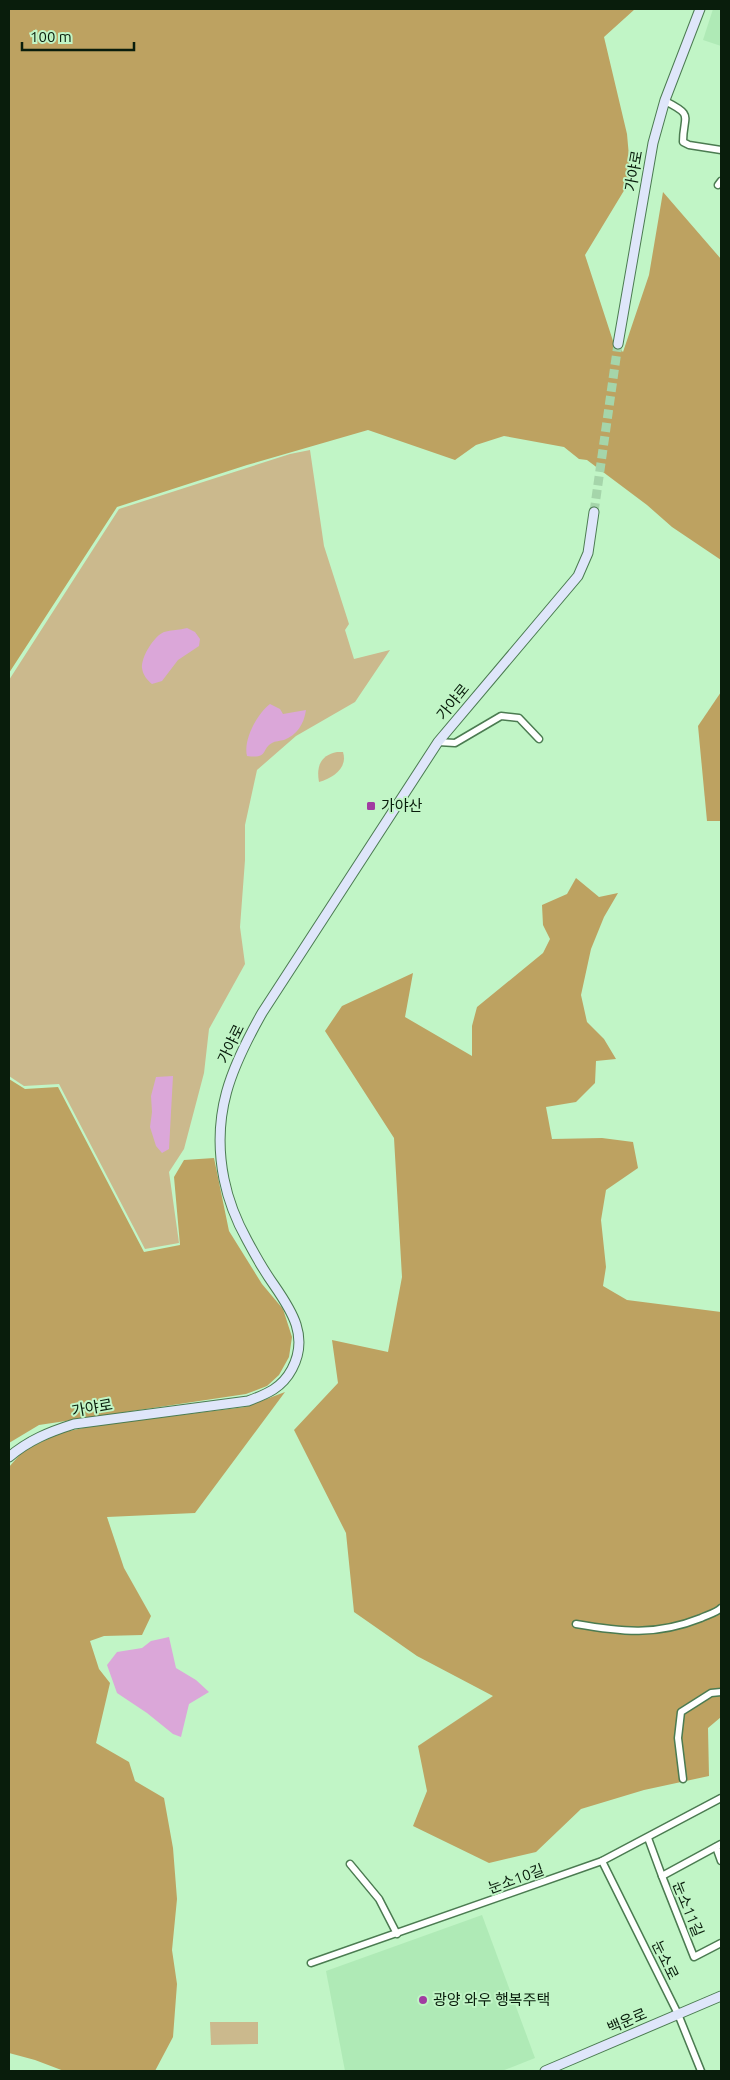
<svg xmlns="http://www.w3.org/2000/svg" width="730" height="2080" font-family="Ubuntu,'Noto Sans KR',sans-serif">
  <rect width="100%" height="100%" fill="#c1f5c6"/>
  <g fill="#afeab6">
    <path d="M713 9H721V46L703 40Z"/>
    <path d="M482 1915 535 2058 502 2071H345L326 1971Z"/>
  </g>
  <g fill="#cbb98d">
    <path d="M310 450 324 546 349 624 345 630 354 659 390 650 355 702 296 736 257 770 245 825V860L240 927 245 964 209 1029 204 1073 184 1149 169 1172 179 1243 145 1249 59 1084 24 1086 9 1076V680L119 509 290 454Z"/>
    <path d="M337 752H343C348 768 333 778 319 782 316 766 321 755 337 752Z"/>
    <path d="M210 2022H258V2044L211 2045Z"/>
  </g>
  <g fill="#bda261">
    <path d="M9 9H635L604 37 627 134 631 179 585 255 613 341 623 352 649 275 663 192 721 259V560L672 527 647 505 587 460 579 459 564 447 504 436 476 445 455 460 368 430 247 465 117 507 9 673Z"/>
    <path d="M721 692V821H707L698 726Z"/>
    <path d="M576 878 599 897 618 893 604 917 591 949 581 995 587 1022 604 1039 616 1059 596 1061 595 1083 576 1102 546 1107 552 1139 602 1138 633 1142 638 1168 606 1190 601 1220 606 1267 603 1286 627 1300 721 1312V1717L708 1728 709 1776 644 1790 581 1809 536 1852 489 1863 413 1826 427 1791 418 1746 493 1696 417 1656 354 1612 346 1533 294 1430 338 1383 332 1340 388 1352 402 1277 394 1138 325 1031 342 1006 413 973 405 1017 472 1056V1026L477 1007 543 953 550 939 543 925 542 905 567 894Z"/>
    <path d="M9 1079 25 1089 58 1087 144 1252 180 1245 174 1177 184 1160 214 1158 229 1231 262 1284 283 1309 292 1337 289 1357 279 1375 267 1386 246 1394 39 1425 9 1443Z"/>
    <path d="M285 1392 195 1513 107 1517 124 1568 151 1616 142 1635 104 1636 90 1641 99 1669 110 1683 96 1743 129 1762 135 1781 164 1798 173 1848 177 1899 172 1950 177 1984 173 2037 155 2071H64L35 2060 9 2053V1467L23 1451 60 1433 92 1426 245 1407Z"/>
  </g>
  <g fill="#dba7d9">
    <path d="M187 628 195 632 200 639 199 646 178 660 162 681 152 684C147 680 143 675 142 668 141 657 154 636 164 632 171 630 180 630 187 628Z"/>
    <path d="M270 704 280 709 283 714 306 710C304 724 297 735 284 740 280 741 275 741 272 743 261 749 269 759 247 756 243 740 257 714 270 704Z"/>
    <path d="M173 1076 169 1149 162 1153 156 1146 150 1127 152 1112 151 1096 156 1077Z"/>
    <path d="M169 1637 176 1668 196 1680 209 1692 189 1704 181 1737 173 1734 147 1713 117 1693 107 1665 117 1652 142 1648 151 1641Z"/>
  </g>
  <g fill="none" stroke-linecap="round" stroke-linejoin="round">
    <path stroke="#a5d5aa" stroke-width="9" stroke-dasharray="9 4.5" stroke-linecap="butt" d="M594 512 618 344"/>
    <defs>
      <g id="street">
        <path d="M665 101C695 116 683 115 683 142L689 145 721 150"/>
        <path d="M718 185 721 181"/>
        <path d="M438 742 455 743 501 716 519 718 539 739"/>
        <path d="M576 1624C622 1632 656 1636 701 1618 707 1615 716 1613 721 1608"/>
        <path d="M683 1779 678 1738 681 1712 711 1693 721 1692"/>
        <path d="M648 1838 662 1876"/>
        <path d="M721 1844 662 1876 694 1957 721 1943"/>
        <path d="M716 1847 721 1861"/>
        <path d="M602 1861 678 2014 701 2071"/>
        <path d="M350 1864 379 1899 397 1934"/>
        <path d="M311 1963 602 1861 721 1798"/>
      </g>
      <g id="secondary">
        <path d="M618 344 653 143 665 100 700 9"/>
        <path d="M9 1457C29 1440 49 1432 74 1424L248 1401C267 1394 282 1388 292 1369 309 1337 292 1311 274 1285 264 1271 255 1255 247 1240 237 1222 228 1199 224 1179 211 1114 231 1068 262 1013L438 742 578 576 588 553 594 512"/>
        <path d="M545 2071 721 1996"/>
      </g>
    </defs>
    <use href="#street" stroke="#4b7b51" stroke-width="9"/>
    <use href="#secondary" stroke="#4b7b51" stroke-width="11"/>
    <use href="#street" stroke="#fff" stroke-width="6"/>
    <use href="#secondary" stroke="#dfe6fa" stroke-width="9"/>
  </g>
  <g fill="#a13ca1" stroke="#c1f5c6" stroke-width="2">
    <rect x="366" y="801" width="10" height="10" rx="2.5"/>
    <circle cx="423" cy="2000" r="5"/>
  </g>
  <g text-anchor="middle" stroke-width="4" stroke-linejoin="round" paint-order="stroke">
    <g font-size="15" fill="#091d0c" stroke="#c1f5c6">
      <text transform="translate(634 171) rotate(-80)" y="5">가야로</text>
      <text transform="translate(453 702) rotate(-51)" y="5">가야로</text>
      <text transform="translate(231 1044) rotate(-64)" y="5">가야로</text>
      <text transform="translate(92 1408) rotate(-10)" y="5">가야로</text>
      <text transform="translate(516 1879) rotate(-20)" y="5">눈소10길</text>
      <text transform="translate(688 1909) rotate(68)" y="5">눈소11길</text>
      <text transform="translate(665 1960) rotate(64)" y="5">눈소로</text>
      <text transform="translate(627 2021) rotate(-23)" y="5">백운로</text>
    </g>
    <g font-size="15" fill="#091d0c" stroke="#c1f5c6" text-anchor="start">
      <text x="381" y="811">가야산</text>
      <text x="433" y="2005">광양 와우 행복주택</text>
    </g>
  </g>
  <rect width="730" height="2080" fill="none" stroke="#091d0c" stroke-width="20"/>
  <path d="M22 42v8h112v-8" fill="none" stroke="#091d0c" stroke-width="2.5"/>
  <text x="30" y="42" font-size="15" fill="#091d0c" stroke="#c1f5c6" stroke-width="4" paint-order="stroke">100 m</text>
</svg>
